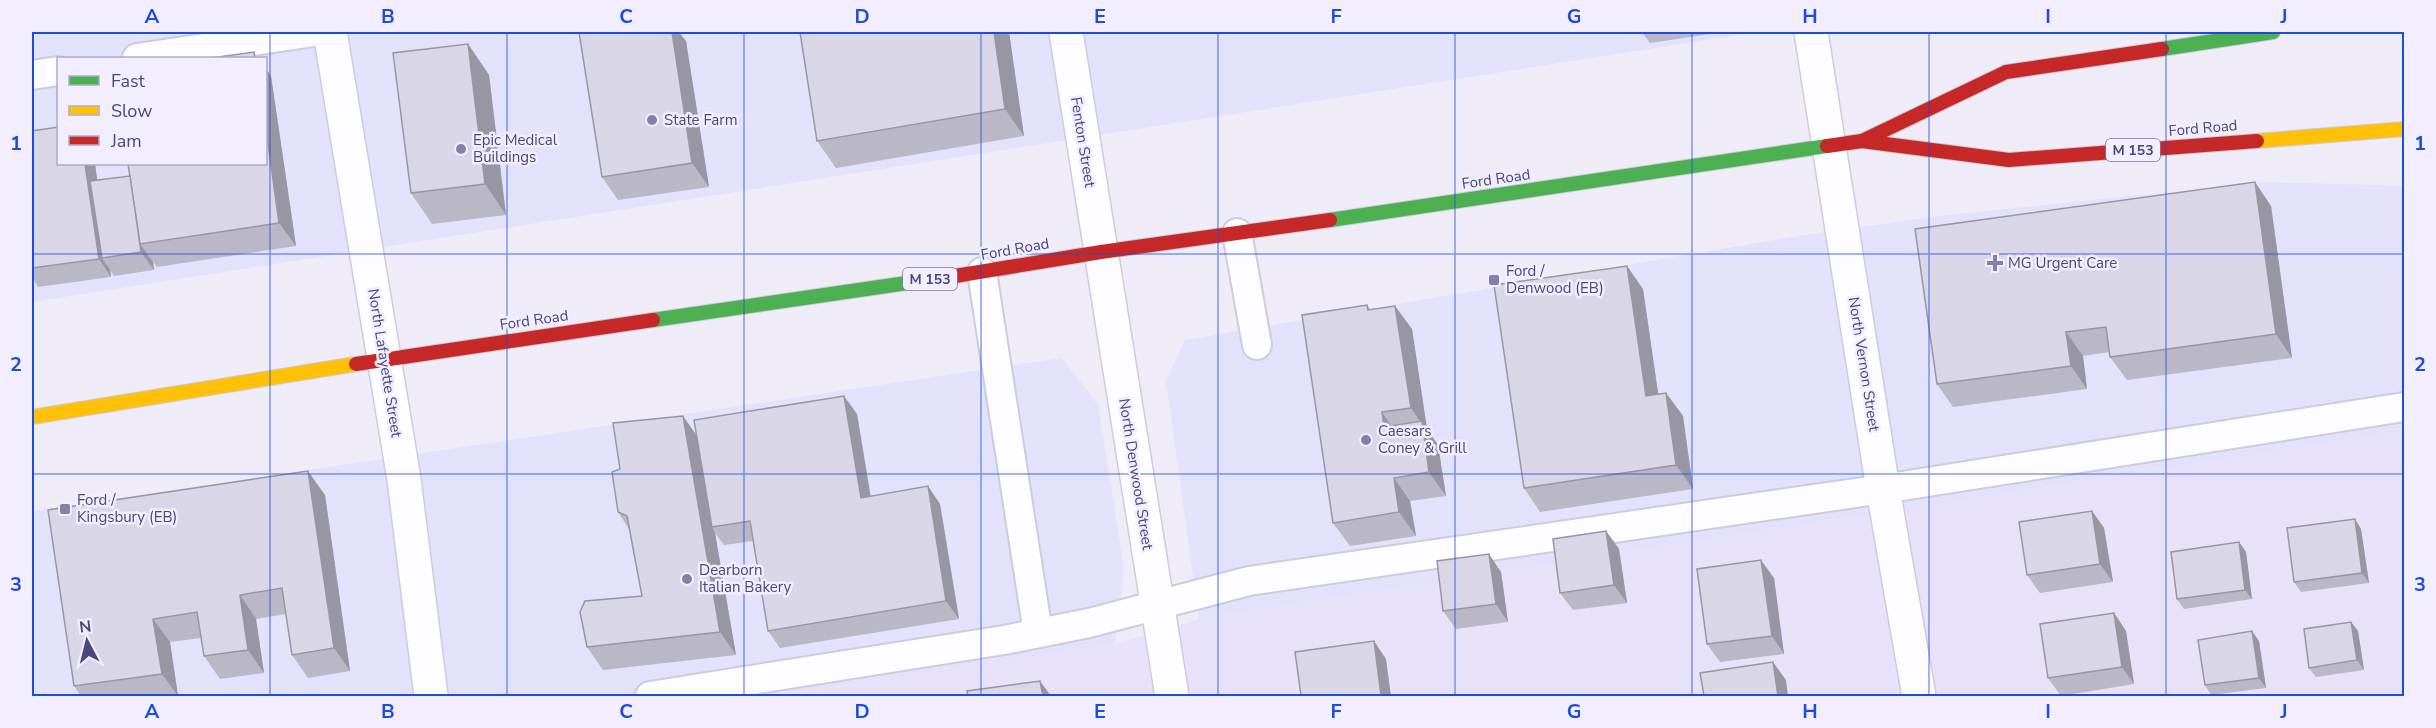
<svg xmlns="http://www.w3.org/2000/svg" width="2436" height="728" font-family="'Nunito Sans',sans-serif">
  <rect width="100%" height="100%" fill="#efecf8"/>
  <path fill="#e7e2fa" d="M2404 432V696H767L1115 644 1199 619Z"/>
  <g fill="#e3e2fc" fill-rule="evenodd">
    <path d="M32 32H1757L32 302ZM58 58H266V164H58Z"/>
    <path d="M2266 182 2404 186V432L1199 619 1166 380 1185 340 1792 237 1938 216Z"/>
    <path d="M1062 358 1098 405 1124 568 1115 644 767 696H32V511Z"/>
  </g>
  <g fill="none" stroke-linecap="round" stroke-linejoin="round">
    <defs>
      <g id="lane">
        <path d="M137 58 314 32"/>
        <path d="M32 75 58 71"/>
        <path d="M1237 233 1257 345"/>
        <path d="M982 272 1038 633"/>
        <path d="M650 696 1004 640 1089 623 1249 581 1883 489 2404 407"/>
      </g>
      <g id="street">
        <path d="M330 32 404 479 431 696"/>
        <path d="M1066 32 1172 696"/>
        <path d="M1811 32 1883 489 1919 696"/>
      </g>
      <g id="fast">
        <path d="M2162 49 2273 32"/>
        <path d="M1330 220 1827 146"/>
        <path d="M653 320 955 276"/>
      </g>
      <g id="slow">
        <path d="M2257 141 2404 129"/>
        <path d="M32 417 356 364"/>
      </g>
      <g id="jam">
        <path d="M1862 141 2006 72 2162 49"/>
        <path d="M1827 146 1862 141 2009 160 2257 141"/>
        <path d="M955 276 1101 252 1330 220"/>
        <path d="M356 364 653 320"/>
      </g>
    </defs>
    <use href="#lane" stroke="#cdcbde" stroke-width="32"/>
    <use href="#street" stroke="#cdcbde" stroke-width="36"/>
    <use href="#fast" stroke="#cac8da" stroke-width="16"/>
    <use href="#slow" stroke="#cac8da" stroke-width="16"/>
    <use href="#jam" stroke="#cac8da" stroke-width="16"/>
    <use href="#lane" stroke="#fdfcfe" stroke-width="28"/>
    <use href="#street" stroke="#fdfcfe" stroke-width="33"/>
    <use href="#fast" stroke="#4caf50" stroke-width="14"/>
    <use href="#slow" stroke="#ffc107" stroke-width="14"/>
    <use href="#jam" stroke="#c62828" stroke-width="14"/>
  </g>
  <g fill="#bab8c7">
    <path d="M800 32H1009L1024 136 836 168 817 141Z"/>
    <path d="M1642 32H1724L1650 43Z"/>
    <path d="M686 41 709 187 618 200 602 177Z"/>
    <path d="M468 44 489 75 506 215 432 224 411 193Z"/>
    <path d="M271 76 296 246 157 267 153 262 154 270 114 276 110 270 111 277 38 287 32 277V131L95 164 97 180 130 176Z"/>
    <path d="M2271 206 2292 358 2127 380 2110 357V352L2083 356 2087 389 1953 407 1937 384Z"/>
    <path d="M1643 289 1658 394 1666 393 1683 416 1693 489 1540 512 1524 488Z"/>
    <path d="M1367 305 1370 309 1412 329 1427 429 1438 445 1446 496 1410 501 1416 536 1350 546 1333 523Z"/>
    <path d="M857 414 870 496 940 504 959 619 780 648 768 631 753 541 724 545 715 533 736 655 603 670 587 647 642 596 629 529 618 512 697 436Z"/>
    <path d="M325 495 350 671 308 678 292 655 286 614 256 619 264 673 220 679 204 656 201 638 170 642 178 696H81L74 686 48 510Z"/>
    <path d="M2092 511 2104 528 2113 582 2040 593 2027 575Z"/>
    <path d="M2355 519 2361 529 2369 583 2301 592 2294 582Z"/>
    <path d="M1606 531 1619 549 1627 603 1573 610 1560 593Z"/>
    <path d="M2239 542 2246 552 2252 599 2184 609 2177 599Z"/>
    <path d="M1501 572 1508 622 1456 629 1443 611Z"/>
    <path d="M1774 578 1784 654 1720 662 1707 644Z"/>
    <path d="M2114 613 2126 631 2134 684 2061 696 2048 678Z"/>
    <path d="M2351 622 2358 631 2364 670 2316 677 2309 668Z"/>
    <path d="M2259 641 2266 688 2211 695 2205 685Z"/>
  </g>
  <g fill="#9796a2">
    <path d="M672 32H679L686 41 709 187 692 163Z"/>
    <path d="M994 32H1009L1024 136 1005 109Z"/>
    <path d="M468 44 489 75 506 215 485 184Z"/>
    <path d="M266 68 271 76 296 246 279 223 266 129Z"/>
    <path d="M85 164H95L108 257 102 258 110 270 111 277 99 259Z"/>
    <path d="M2255 182 2271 206 2292 358 2276 334Z"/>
    <path d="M140 244 153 262 154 270 141 252Z"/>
    <path d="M1627 266 1643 289 1662 420 1646 396Z"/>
    <path d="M1395 306 1412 329 1427 429 1438 445 1446 496 1429 472 1422 424 1411 408Z"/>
    <path d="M2066 332 2083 356 2087 389 2071 366Z"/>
    <path d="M1666 393 1683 416 1693 489 1676 465Z"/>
    <path d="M844 396 857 414 874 516 861 498Z"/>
    <path d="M1382 412 1398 436 1384 427Z"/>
    <path d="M683 416 699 439 712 527 715 533 736 655 720 632Z"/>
    <path d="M308 471 325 495 350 671 334 648Z"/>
    <path d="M1394 478 1410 501 1416 536 1399 512Z"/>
    <path d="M928 486 940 504 959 619 946 601Z"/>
    <path d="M2092 511 2104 528 2113 582 2100 564Z"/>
    <path d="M2355 519 2361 529 2369 583 2362 573Z"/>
    <path d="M1606 531 1619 549 1627 603 1614 585Z"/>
    <path d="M2239 542 2246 552 2252 599 2245 590Z"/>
    <path d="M1489 554 1501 572 1508 622 1496 604Z"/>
    <path d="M1761 560 1774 578 1784 654 1772 636Z"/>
    <path d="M240 595 256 619 264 673 248 650Z"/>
    <path d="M2114 613 2126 631 2134 684 2122 667Z"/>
    <path d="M153 619 170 642 178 696 162 674Z"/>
    <path d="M2351 622 2358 631 2364 670 2357 660Z"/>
    <path d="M2252 631 2259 641 2266 688 2259 678Z"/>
    <path d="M1374 641 1386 659 1391 696H1382L1381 695Z"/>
    <path d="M1773 662 1786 680 1788 696H1778Z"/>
    <path d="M1040 681 1051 696H1043Z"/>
  </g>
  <g fill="#d8d6e7" stroke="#9796a2" stroke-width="1.5">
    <path d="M579 32H672L692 163 602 177Z"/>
    <path d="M800 32H994L1005 109 817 141Z"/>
    <path d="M468 44 485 184 411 193 393 53Z"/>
    <path d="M254 52 255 58H211Z"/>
    <path d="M58 127V164H85L99 259 32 268V131Z"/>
    <path d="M266 129 279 223 140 244 128 164H266Z"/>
    <path d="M130 176 141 252 102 258 90 181Z"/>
    <path d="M2255 182 2276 334 2110 357 2106 327 2066 332 2071 366 1937 384 1915 229Z"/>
    <path d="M1627 266 1646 396 1666 393 1676 465 1524 488 1494 285Z"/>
    <path d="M1367 305 1368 310 1395 306 1411 408 1382 412 1384 427 1422 421 1429 472 1394 478 1399 512 1333 523 1302 315Z"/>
    <path d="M844 396 861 498 928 486 946 601 768 631 750 521 712 527 694 420Z"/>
    <path d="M683 416 720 632 587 647 580 612 585 601 642 596 627 516 618 512 612 472 620 469 613 423Z"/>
    <path d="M308 471 334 648 292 655 282 588 240 595 248 650 204 656 197 612 153 619 162 674 74 686 48 510Z"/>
    <path d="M2092 511 2100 564 2027 575 2019 522Z"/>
    <path d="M2355 519 2362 573 2294 582 2287 528Z"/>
    <path d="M1606 531 1614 585 1560 593 1553 539Z"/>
    <path d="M2239 542 2245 590 2177 599 2171 552Z"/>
    <path d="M1489 554 1496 604 1443 611 1437 561Z"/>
    <path d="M1761 560 1772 636 1707 644 1697 569Z"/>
    <path d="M2114 613 2122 667 2048 678 2040 624Z"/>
    <path d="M2351 622 2357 660 2309 668 2304 629Z"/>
    <path d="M2252 631 2259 678 2205 685 2198 640Z"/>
    <path d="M1374 641 1381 695 1370 696H1301L1295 652Z"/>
    <path d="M1773 662 1778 696H1704L1700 673Z"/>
    <path d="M1040 681 1043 696H968L967 691Z"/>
  </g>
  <path fill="none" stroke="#1d4ed8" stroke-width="1.5" stroke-opacity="0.55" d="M270 32V696M507 32V696M744 32V696M981 32V696M1218 32V696M1455 32V696M1692 32V696M1929 32V696M2166 32V696M32 254H2404M32 474H2404"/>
  <g fill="#8381a7" stroke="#f3eeff" stroke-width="2">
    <circle cx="652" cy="120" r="6"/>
    <circle cx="461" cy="149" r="6"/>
    <path d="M1992 254h6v6h6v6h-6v6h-6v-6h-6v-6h6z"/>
    <rect x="1488" y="274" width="12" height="12" rx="3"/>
    <circle cx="1366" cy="440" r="6"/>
    <rect x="59" y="503" width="12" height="12" rx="3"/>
    <circle cx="687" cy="579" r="6"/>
  </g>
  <g text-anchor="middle" stroke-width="5" stroke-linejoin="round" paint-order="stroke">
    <g fill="#f3eeff" stroke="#7c79a3" stroke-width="1.5">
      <rect x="2106" y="139" width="54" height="22" rx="4.5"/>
      <rect x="903" y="268" width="54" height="22" rx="4.5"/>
    </g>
    <g font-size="14" font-weight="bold" fill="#49477b">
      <text x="2133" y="155">M 153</text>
      <text x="930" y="284">M 153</text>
    </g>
    <g font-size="15" fill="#49477b" stroke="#f3eeff" text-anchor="start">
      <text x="664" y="125">State Farm</text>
      <text x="473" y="145">Epic Medical<tspan x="473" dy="17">Buildings</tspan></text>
      <text x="2008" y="268">MG Urgent Care</text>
      <text x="1506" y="276">Ford /<tspan x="1506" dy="17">Denwood (EB)</tspan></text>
      <text x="1378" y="436">Caesars<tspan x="1378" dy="17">Coney &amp; Grill</tspan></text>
      <text x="77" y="505">Ford /<tspan x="77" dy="17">Kingsbury (EB)</tspan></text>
      <text x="699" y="575">Dearborn<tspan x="699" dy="17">Italian Bakery</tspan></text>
    </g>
    <g font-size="15" fill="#49477b" stroke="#f3eeff">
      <text transform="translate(2203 128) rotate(-5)" y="5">Ford Road</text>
      <text transform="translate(1083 142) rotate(81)" y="5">Fenton Street</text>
      <text transform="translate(1496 179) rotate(-8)" y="5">Ford Road</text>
      <text transform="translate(1015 249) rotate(-10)" y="5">Ford Road</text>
      <text transform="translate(534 320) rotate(-8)" y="5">Ford Road</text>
      <text transform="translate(385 363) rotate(81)" y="5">North Lafayette Street</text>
      <text transform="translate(1864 364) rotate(81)" y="5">North Vernon Street</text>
      <text transform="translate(1136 474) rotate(81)" y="5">North Denwood Street</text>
    </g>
  </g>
  <rect width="2436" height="728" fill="none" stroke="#f3eeff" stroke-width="66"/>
  <rect x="57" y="57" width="210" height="108" fill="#f3eeff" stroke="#afabca" stroke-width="1.5"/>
  <rect x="69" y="76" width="30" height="9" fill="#4caf50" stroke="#afabca" stroke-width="1.5"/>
  <text x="111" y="87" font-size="18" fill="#49477b">Fast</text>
  <rect x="69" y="106" width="30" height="9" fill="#ffc107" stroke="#afabca" stroke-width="1.5"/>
  <text x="111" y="117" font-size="18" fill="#49477b">Slow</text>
  <rect x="69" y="136" width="30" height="9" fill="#c62828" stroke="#afabca" stroke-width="1.5"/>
  <text x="111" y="147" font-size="18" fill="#49477b">Jam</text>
  <g transform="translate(87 641) rotate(353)" stroke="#f3eeff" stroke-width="4.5" paint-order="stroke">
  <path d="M0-4.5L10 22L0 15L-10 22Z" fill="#49477b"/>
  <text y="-9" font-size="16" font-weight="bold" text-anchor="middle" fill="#49477b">N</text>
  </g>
  <rect x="33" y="33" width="2370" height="662" fill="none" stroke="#1d4ed8" stroke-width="2"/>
  <g font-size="20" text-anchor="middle" font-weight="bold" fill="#1d4ed8">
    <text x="152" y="23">A</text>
    <text x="388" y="23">B</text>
    <text x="626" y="23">C</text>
    <text x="862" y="23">D</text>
    <text x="1100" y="23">E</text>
    <text x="1336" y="23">F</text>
    <text x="1574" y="23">G</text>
    <text x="1810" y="23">H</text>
    <text x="2048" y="23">I</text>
    <text x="2284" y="23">J</text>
    <text x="16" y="150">1</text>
    <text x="2420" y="150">1</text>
    <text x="16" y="371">2</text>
    <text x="2420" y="371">2</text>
    <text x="16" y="591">3</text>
    <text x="2420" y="591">3</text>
    <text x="152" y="718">A</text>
    <text x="388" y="718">B</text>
    <text x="626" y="718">C</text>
    <text x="862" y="718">D</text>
    <text x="1100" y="718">E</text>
    <text x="1336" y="718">F</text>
    <text x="1574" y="718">G</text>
    <text x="1810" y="718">H</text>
    <text x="2048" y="718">I</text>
    <text x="2284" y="718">J</text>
  </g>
</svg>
